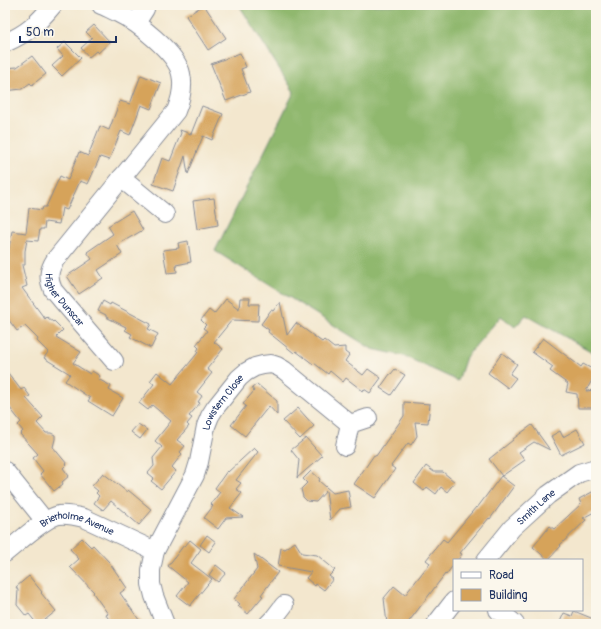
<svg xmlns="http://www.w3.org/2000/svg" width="601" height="629" font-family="Pangolin,sans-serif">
  <rect width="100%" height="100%" fill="#fbf7ec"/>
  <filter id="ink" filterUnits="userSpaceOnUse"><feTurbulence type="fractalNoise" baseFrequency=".025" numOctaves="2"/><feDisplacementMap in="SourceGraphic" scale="8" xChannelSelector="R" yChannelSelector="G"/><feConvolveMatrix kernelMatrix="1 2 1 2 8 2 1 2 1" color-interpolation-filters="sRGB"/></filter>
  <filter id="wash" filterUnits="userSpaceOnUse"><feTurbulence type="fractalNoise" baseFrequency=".012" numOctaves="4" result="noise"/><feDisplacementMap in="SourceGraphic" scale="16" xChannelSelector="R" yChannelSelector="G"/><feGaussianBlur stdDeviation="0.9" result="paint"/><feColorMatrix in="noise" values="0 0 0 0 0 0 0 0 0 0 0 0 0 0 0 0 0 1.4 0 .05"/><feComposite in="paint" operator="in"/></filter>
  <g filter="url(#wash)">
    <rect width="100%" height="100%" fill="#f3e7ce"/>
    <path fill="#90b86e" stroke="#567466" d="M239 5H596V354L526 315 515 327 501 316 466 357 458 381 404 356 372 349 215 251 294 92Z"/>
    <g id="blocks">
      <g fill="#d6a35a">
        <path d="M204 5 226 38 208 50 186 16Z"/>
        <path d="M94 25 110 42 98 53 96 51 89 57 81 48 92 38 86 32Z"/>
        <path d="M65 42 81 58 62 76 52 66 63 56 57 49Z"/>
        <path d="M240 53 246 67 241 69 250 92 226 101 211 64Z"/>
        <path d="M32 56 46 74 32 85 30 83 22 89 5 91V68L17 67Z"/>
        <path d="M141 75 161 83 151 109 141 105 130 135 121 131 109 160 100 157 88 184 80 181 67 210 62 208 59 224 45 222 44 229H40L38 241 27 240 25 251V265H22L27 286 22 288 45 319 47 317 53 322 54 321 63 330 56 337 81 352 73 363 90 374 92 371 100 376 98 379 111 386 109 390 123 398 112 416 88 401 90 398 65 381 70 374 44 358 48 352 37 341 38 339 25 326 17 331 5 315V259L7 258 12 231 26 233 29 208 42 210 43 207H46L60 176 68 180 79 152 88 156 100 126 109 130 120 101 130 104Z"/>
        <path d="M202 106 223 114 212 140 203 136 188 174 185 156 173 191 153 184 162 158 170 161 181 133 180 130 191 134Z"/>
        <path d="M214 198 218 225 197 229 193 201Z"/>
        <path d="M132 211 143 230 117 245 122 254 98 270 103 278 79 294 67 276 92 259 87 252 113 234 108 226Z"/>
        <path d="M188 241 191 262 176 265 177 272 167 273 163 250 179 248 178 243Z"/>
        <path d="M240 298H250L249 304H259L258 321 232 320 214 342 223 349 207 369 212 373 197 392 202 396 198 402 200 403 189 416 192 418 187 424 189 426 177 440 185 446 180 452 182 454 172 467 176 471 161 489 151 481 154 478 148 473 154 466 153 458 162 447 155 441 171 421 152 405 148 410 139 403 154 384 150 381 157 372 172 384 196 355 198 352 197 351 199 348 196 345 207 331 203 328 206 325 201 320 209 310 214 314 226 299 239 309Z"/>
        <path d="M103 301 110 305 111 303 151 324 148 329 158 334 151 348 130 337 132 334 125 330 126 327 106 317V315L98 311Z"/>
        <path d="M280 302 287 335 296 323 322 342 324 340 334 348 345 347V352L349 355 345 361 363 375 368 369 381 378 370 393 364 389 363 391 346 378 343 382 330 371 328 374 314 363 313 364 296 351 294 353 268 332 269 330 261 324 271 310 273 311Z"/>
        <path d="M543 338 581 367 583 364 596 371V373L586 391 596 390V408H578L577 394 566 392 568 384 550 371 553 367 532 352Z"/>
        <path d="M502 353 517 364 510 374 516 378 508 388 488 373Z"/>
        <path d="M5 369 21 390 24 388 30 396 26 398 43 417 37 423 46 433H51L55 435V439L53 447 67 464 63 468 69 476 62 482 63 484 54 491 40 474 43 471 33 458 38 454 20 434 23 431 18 425 21 422 5 402Z"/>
        <path d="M395 369 405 375 391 395 380 388 390 374H391Z"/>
        <path d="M257 384 277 401V415L269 406 245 436 231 425 246 406 243 404 254 391 252 388Z"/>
        <path d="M404 402 430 404 428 423 415 422 417 436 411 445 408 443 391 466 395 469 375 498 354 484 374 455 376 456 404 416Z"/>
        <path d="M298 408 314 426 300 439 283 421Z"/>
        <path d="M138 424 147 430 140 439 131 432Z"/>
        <path d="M532 425 550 450 534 442 519 452 525 460 502 476 489 459 513 440V439Z"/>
        <path d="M577 429 585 443 561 455 551 436 560 431 563 437Z"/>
        <path d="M306 438 322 456 297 478 299 460 291 450Z"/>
        <path d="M254 448 258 452 236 480 241 483 236 489 242 493 230 508 243 517 226 518 218 529 204 518 213 506 211 504 220 492 215 488 227 471 228 472Z"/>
        <path d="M426 466 434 472H443L455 482 447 492 441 487 436 494 427 487 424 491 414 483Z"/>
        <path d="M311 471 320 479 319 481 333 493 348 490 351 507 340 509 330 520 326 491 316 502 307 501 303 497 301 489 307 483 303 479Z"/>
        <path d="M103 473 127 492 128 490 152 510 139 525 111 501 103 510 94 503 99 496 96 493 98 491 92 486Z"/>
        <path d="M501 476 514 486 490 519 489 518 460 553 462 554 458 560H454V564L446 575 445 574 407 624H387L384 598 394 586 405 595 430 563 426 560 443 539 447 542 467 518 476 507 477 508Z"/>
        <path d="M596 490V511L583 518 586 520 560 545 561 546 548 560 533 547 550 526 554 529 581 504 579 499Z"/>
        <path d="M207 535 216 542 209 552 200 545Z"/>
        <path d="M82 538 91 547 93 545 109 562 127 588 120 593 142 624H112L106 615 108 614 93 593 94 592 70 567 79 559 70 549Z"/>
        <path d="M190 540 201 549 191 563 212 579 190 606 177 596 188 582 168 566 184 545 185 546Z"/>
        <path d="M295 542 302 553 317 555 335 570 329 576 333 579 324 590 316 584 315 586 306 578 311 572 278 566 281 548 285 549Z"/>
        <path d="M254 554 278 572 261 595 263 596 248 614 238 606 240 604 234 599 257 569Z"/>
        <path d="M216 565 226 573 218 582 209 575Z"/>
        <path d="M29 576 42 592 41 593 56 611 40 624H37L29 614 26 616 17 605 18 590 16 587Z"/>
        <path d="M574 611 596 620V624H559L564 613 572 616Z"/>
      </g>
    </g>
  </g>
  <g filter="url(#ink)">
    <use href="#blocks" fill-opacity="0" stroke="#878b96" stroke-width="1"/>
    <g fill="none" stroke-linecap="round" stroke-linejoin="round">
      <defs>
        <g id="minor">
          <path id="s1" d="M101 5C107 7 112 10 118 13 137 22 177 53 181 74 184 87 181 99 176 111L55 260C48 271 48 279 53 290L114 361"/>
          <path d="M136 23 145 9"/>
          <path d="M5 43C28 33 37 24 53 5"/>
          <path d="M121 178 165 214"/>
          <path d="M345 446 350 424 368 418"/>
          <path d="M5 471 45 521"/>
          <path id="s2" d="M5 553C18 543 44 518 59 515 67 514 76 516 84 518L155 551"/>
          <path id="s3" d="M486 560 512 528 548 495 579 473 596 468"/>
          <path d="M498 610 515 624"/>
          <path id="s4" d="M165 624 154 596 151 584V570L155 551 195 475 199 462 206 426 210 416 215 408 239 378 246 372 255 367 263 365 271 364 277 366 284 370 350 424"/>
          <path d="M268 624 274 618 284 605"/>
          <path d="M436 624 454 601"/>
        </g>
      </defs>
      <use href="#minor" stroke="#878b96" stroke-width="20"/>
      <use href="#minor" stroke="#fff" stroke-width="18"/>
    </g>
  </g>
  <g text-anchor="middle" stroke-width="3.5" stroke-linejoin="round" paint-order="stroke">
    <g font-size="10" fill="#1b2f5e" stroke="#fbf7ec">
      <text dy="4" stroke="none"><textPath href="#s1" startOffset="384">Higher Dunscar</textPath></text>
      <text dy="4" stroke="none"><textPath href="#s4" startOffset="241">Lowstern Close</textPath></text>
      <text dy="4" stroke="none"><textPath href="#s3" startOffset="73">Smith Lane</textPath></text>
      <text dy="4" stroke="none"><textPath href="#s2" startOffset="85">Brierholme Avenue</textPath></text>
    </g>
  </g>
  <rect width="601" height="629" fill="none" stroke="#fbf7ec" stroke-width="20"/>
  <rect x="453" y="559" width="130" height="52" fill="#fbf7ec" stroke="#a1a7b3"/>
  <rect x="461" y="572" width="20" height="6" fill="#ffffff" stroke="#a1a7b3"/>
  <text x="489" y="579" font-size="12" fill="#1b2f5e">Road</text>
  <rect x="461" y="589" width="20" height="12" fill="#d6a35a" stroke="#a1a7b3"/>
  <text x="489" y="599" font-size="12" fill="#1b2f5e">Building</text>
  <path d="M20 36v6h96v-6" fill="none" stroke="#1b2f5e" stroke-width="2"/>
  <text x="26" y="36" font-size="12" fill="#1b2f5e" stroke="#fbf7ec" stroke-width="3" paint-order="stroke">50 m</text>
</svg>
